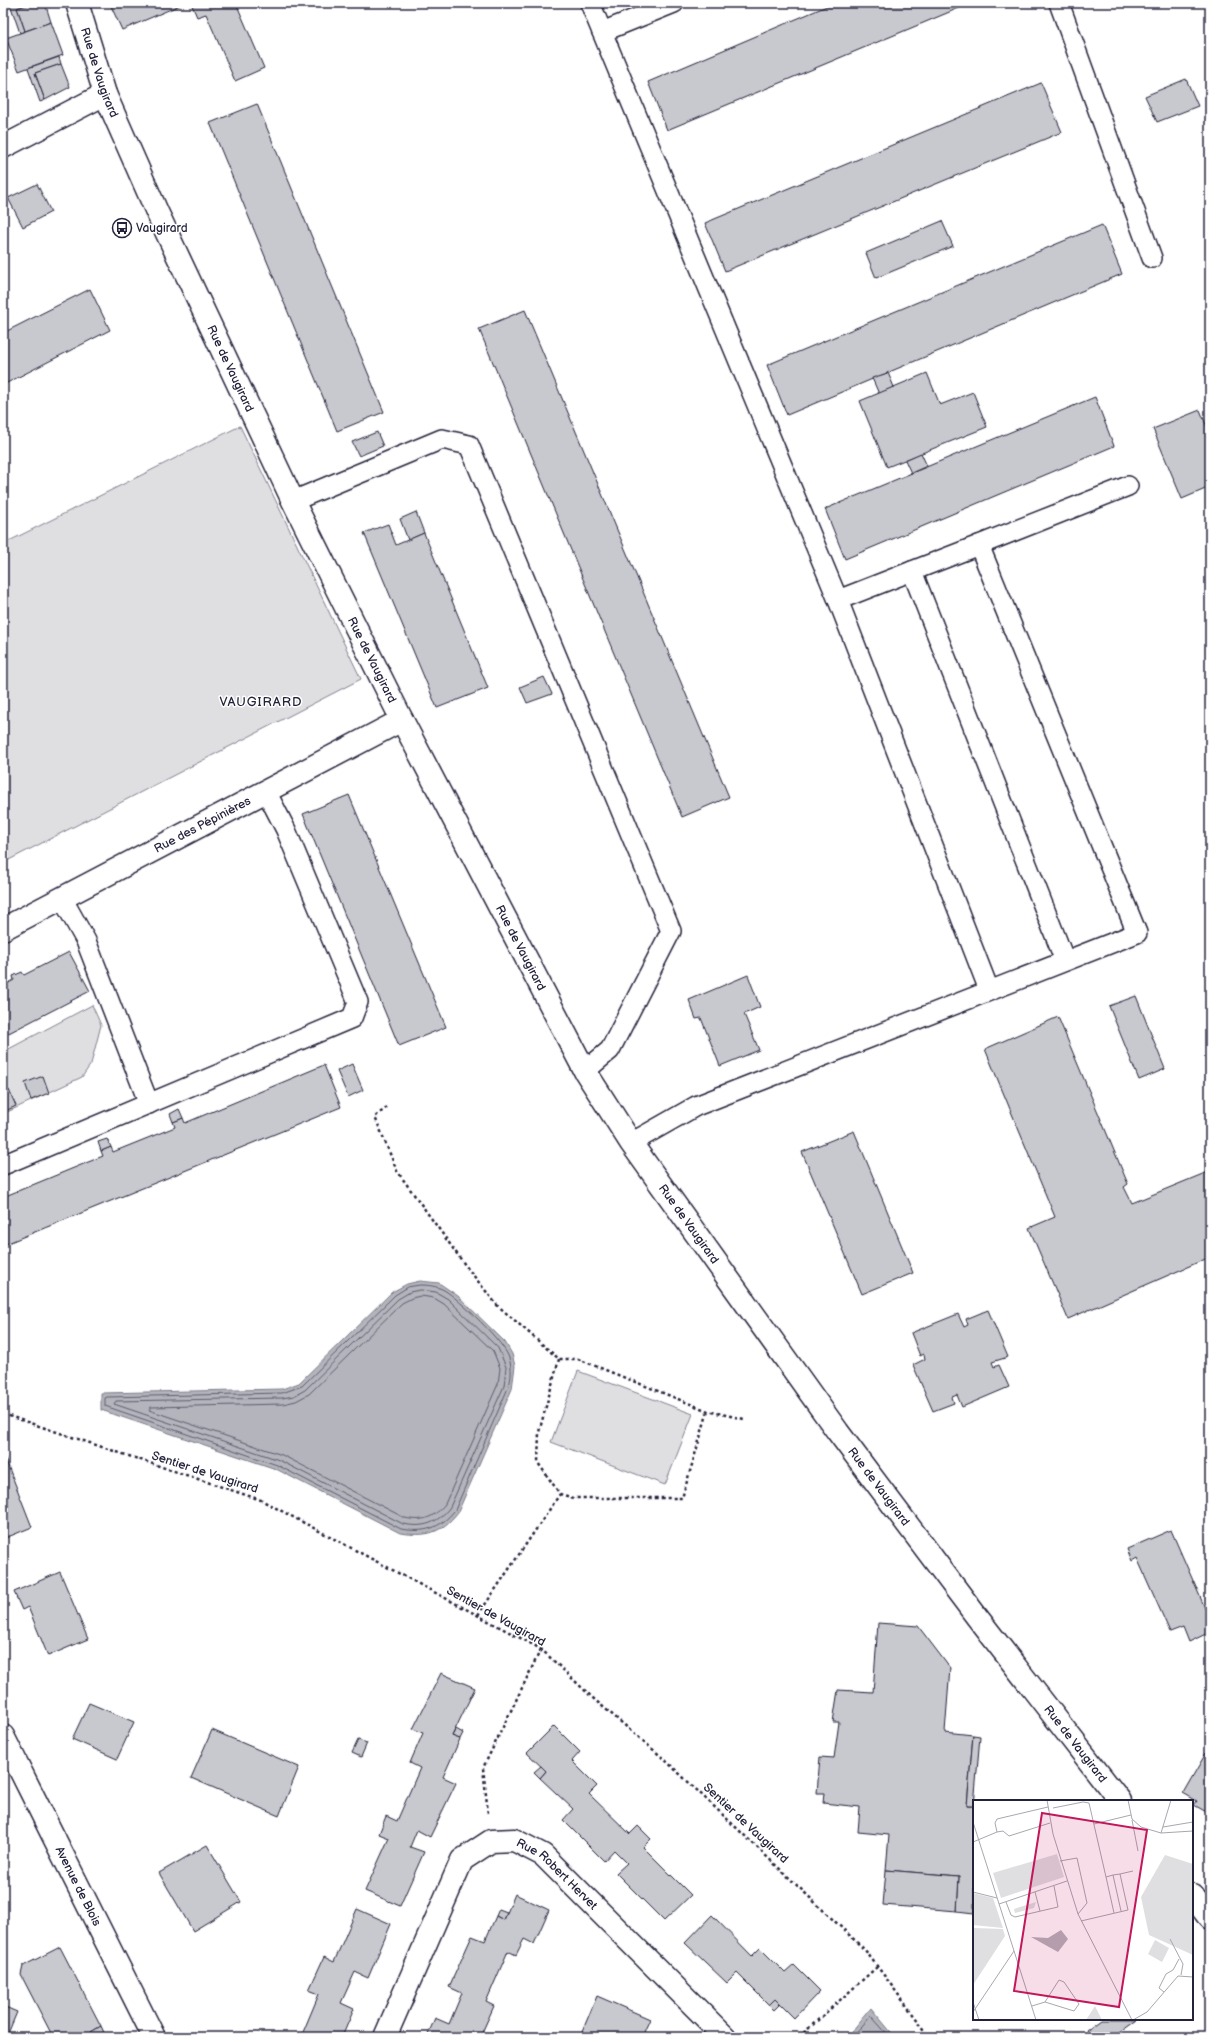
<svg xmlns="http://www.w3.org/2000/svg" width="1213" height="2040" font-family="'Balsamiq Sans',sans-serif">
  <rect width="100%" height="100%" fill="#fff"/>
  <filter id="ink" filterUnits="userSpaceOnUse"><feTurbulence type="fractalNoise" baseFrequency=".025" numOctaves="2"/><feDisplacementMap in="SourceGraphic" scale="8" xChannelSelector="R" yChannelSelector="G"/><feConvolveMatrix kernelMatrix="1 2 1 2 8 2 1 2 1" color-interpolation-filters="sRGB"/></filter>
  <g filter="url(#ink)">
    <g fill="#dfdfe2" stroke="#80808e">
      <path d="M240 426 361 679 3 863V544Z"/>
      <path d="M92 1005 101 1025 91 1064 82 1077 3 1114V1052Z"/>
      <path d="M578 1371 693 1414 665 1485 551 1442Z"/>
    </g>
    <g fill="#b4b4bc" stroke="#7a7a88">
      <path d="M420 1281 439 1283 458 1296 505 1342 512 1354 515 1366 512 1389 458 1512C441 1534 426 1537 400 1533L276 1469 101 1410V1393L282 1389 299 1383 392 1292 407 1284Z"/>
      <path d="M871 2008 895 2037H847Z"/>
    </g>
    <g fill="none" stroke-linecap="round" stroke-linejoin="round">
      <g stroke="#5c5c6f" stroke-width="1">
        <path d="M420 1285C429 1285 436 1286 444 1290 458 1298 505 1343 509 1358 512 1368 512 1378 508 1388L455 1510C440 1529 424 1533 401 1529L277 1465 105 1406V1398L107 1397 282 1393 302 1386 395 1295 408 1287Z"/>
        <path d="M421 1290 436 1292 448 1299 498 1348 506 1367 504 1386 450 1507C437 1524 423 1528 403 1524L279 1460 114 1404 116 1401 282 1398 294 1396 305 1390 398 1299 410 1292Z"/>
        <path d="M421 1296 434 1298 444 1304 493 1351 500 1368 498 1384 445 1504C434 1518 422 1522 405 1518L282 1455 149 1410 151 1407 283 1404 296 1401 309 1394 402 1303 412 1298Z"/>
        <path d="M852 2037 871 2016 890 2037"/>
      </g>
    </g>
    <g fill="#c8c8cf" stroke="#22223b">
      <path d="M31 3H45L51 22 25 31 17 8Z"/>
      <path d="M31 3 17 8 25 31 20 33 10 4Z"/>
      <path d="M113 3H185L122 30 110 4Z"/>
      <path d="M191 3H236L264 68 235 81 206 14 197 17Z"/>
      <path d="M834 3H971L667 130 648 82Z"/>
      <path d="M51 22 63 55 19 71 6 38Z"/>
      <path d="M59 57 61 64 35 73 45 100 40 102 28 68Z"/>
      <path d="M61 64 70 87 45 100 35 73Z"/>
      <path d="M1186 79 1198 106 1157 122 1145 96Z"/>
      <path d="M1041 83 1062 132 725 271 705 223Z"/>
      <path d="M257 104 384 412 337 431 210 123Z"/>
      <path d="M37 184 51 212 23 227 8 198Z"/>
      <path d="M942 221 953 246 876 278 866 253Z"/>
      <path d="M1102 225 1122 274 787 415 767 365Z"/>
      <path d="M90 289 110 330 3 385V333Z"/>
      <path d="M525 310 729 797 682 817 479 329Z"/>
      <path d="M888 373 894 387 879 394 872 378Z"/>
      <path d="M927 373 940 405 973 392 987 427 887 467 860 401Z"/>
      <path d="M1095 397 1114 446 845 559 825 509Z"/>
      <path d="M1200 410 1210 434V487L1182 499 1153 429Z"/>
      <path d="M377 432 383 446 359 456 352 442Z"/>
      <path d="M921 453 927 466 911 473 905 460Z"/>
      <path d="M416 512 424 533 408 540 400 519Z"/>
      <path d="M388 524 396 545 424 533 488 688 437 708 364 533Z"/>
      <path d="M544 677 552 694 527 703 520 687Z"/>
      <path d="M349 795 446 1027 399 1046 303 814Z"/>
      <path d="M69 952 90 991 3 1036V986L14 980 13 976 22 972 24 975Z"/>
      <path d="M748 975 760 1007 744 1014 759 1050 720 1066 701 1018 696 1019 689 1000Z"/>
      <path d="M1136 996 1165 1069 1139 1080 1109 1006Z"/>
      <path d="M1058 1017 1128 1184 1124 1187 1132 1203 1210 1171V1257L1068 1319 1029 1228 1055 1217 985 1049Z"/>
      <path d="M352 1064 363 1090 348 1097 337 1071Z"/>
      <path d="M324 1065 341 1107 3 1245V1197L103 1156 101 1151 111 1147 113 1152 175 1127 173 1122 183 1118 185 1123Z"/>
      <path d="M43 1076 49 1093 31 1100 25 1083Z"/>
      <path d="M9 1090 16 1106 3 1112V1092Z"/>
      <path d="M179 1109 183 1118 173 1122 170 1114Z"/>
      <path d="M854 1131 913 1273 862 1294 802 1152Z"/>
      <path d="M107 1139 111 1147 101 1151 98 1142Z"/>
      <path d="M988 1310 1008 1357 992 1362 994 1367 999 1365 1009 1387 962 1407 957 1395 952 1397 954 1403 933 1411 913 1365 925 1359 924 1354 920 1356 911 1333 958 1314 964 1327 968 1325 966 1319Z"/>
      <path d="M3 1453 32 1527 3 1539Z"/>
      <path d="M1171 1530 1208 1615 1210 1614V1632L1189 1642 1183 1627 1170 1632 1137 1558 1132 1561 1127 1549Z"/>
      <path d="M60 1572 88 1639 48 1656 28 1607 22 1610 14 1592Z"/>
      <path d="M878 1623 918 1626 950 1668 945 1732 973 1735 967 1806H974V1913L957 1911 959 1876 886 1870 889 1835 858 1832 860 1807 823 1803 824 1793H817L820 1757 834 1758 839 1722H833L838 1690 873 1692Z"/>
      <path d="M441 1673 475 1688 452 1736 460 1739 443 1777 456 1783 430 1837 417 1830 410 1847 424 1852 400 1906 365 1891 389 1838 379 1834 386 1816 397 1821 420 1768 410 1763 423 1733 413 1729Z"/>
      <path d="M89 1703 134 1722 117 1759 72 1739Z"/>
      <path d="M554 1726 580 1752 572 1761 597 1786 589 1794 630 1834 638 1826 651 1839 643 1847 691 1895 664 1921 616 1873 627 1863 614 1850 604 1861 563 1820 573 1809 540 1778 546 1771 527 1753Z"/>
      <path d="M456 1729 463 1733 460 1739 452 1736Z"/>
      <path d="M212 1730 299 1767 279 1816 191 1778Z"/>
      <path d="M973 1735 980 1736 974 1806H967Z"/>
      <path d="M358 1740 367 1743 361 1757 352 1753Z"/>
      <path d="M1206 1753 1210 1755V1814L1194 1805 1197 1801 1183 1793Z"/>
      <path d="M541 1766 546 1771 540 1778 534 1772Z"/>
      <path d="M207 1845 241 1902 193 1931 159 1873Z"/>
      <path d="M886 1870 959 1876 957 1911 883 1905Z"/>
      <path d="M515 1894 549 1910 534 1944 524 1939 516 1955 508 1951 486 2002 494 2006 480 2037 470 2035V2037H427L435 2018 449 2024 462 1993 449 1987 472 1936 485 1941 496 1916 504 1920Z"/>
      <path d="M357 1909 391 1924 368 1978 355 1972 341 2003 354 2009 342 2037H301L319 1994 309 1990 324 1957 334 1962Z"/>
      <path d="M499 1909 507 1912 504 1920 496 1916Z"/>
      <path d="M712 1915 752 1956 760 1948 785 1973 794 1965 820 1991 794 2018 775 1999 769 2005 737 1973 727 1983 685 1943Z"/>
      <path d="M60 1947 101 2026 91 2032 94 2037H53L21 1975 23 1966Z"/>
      <path d="M597 1996 650 2019 644 2032 654 2037H594L582 2032Z"/>
      <path d="M775 1999 780 2004 774 2010 769 2005Z"/>
      <path d="M3 2006 17 2012 7 2036 3 2034Z"/>
      <path d="M1102 2019H1138L1113 2037H1092L1087 2030Z"/>
      <path d="M101 2026 106 2037H94L91 2032Z"/>
    </g>
    <g fill="none" stroke-linecap="round" stroke-linejoin="round">
      <defs>
        <g id="lane">
          <path d="M590 3 838 600"/>
          <path d="M1059 3 1152 258"/>
          <path d="M602 32 674 3"/>
          <path d="M293 501 442 439 469 445 671 931 610 1050 585 1071"/>
          <path d="M979 545 912 571 1065 961"/>
          <path d="M912 571 838 600 989 990"/>
          <path d="M62 898 86 941 149 1104"/>
          <path d="M631 1143 696 1106 1137 933 979 545 1128 486"/>
          <path d="M3 1165 352 1018 358 1002 286 830 266 791"/>
        </g>
        <g id="street">
          <path id="s1" d="M77 3 105 94 157 212 293 501 402 720 585 1071 631 1143 838 1432 977 1617 1120 1801"/>
          <path d="M3 147 105 94"/>
          <path id="s2" d="M3 929 402 720"/>
          <path d="M1192 1895 1210 1919"/>
          <path id="s3" d="M385 2037 462 1860 491 1841 514 1840 543 1855 725 2037"/>
        </g>
        <g id="secondary">
          <path id="s4" d="M3 1736 154 2037"/>
        </g>
      </defs>
      <use href="#lane" stroke="#22223b" stroke-width="22"/>
      <use href="#street" stroke="#22223b" stroke-width="25"/>
      <use href="#secondary" stroke="#22223b" stroke-width="25"/>
      <g stroke="#22223b" stroke-width="2.5" stroke-dasharray="3 3" stroke-linecap="butt">
        <path d="M387 1107 375 1117 397 1171 465 1265 497 1305 559 1359H578L708 1411 744 1419"/>
        <path d="M559 1359 539 1432 538 1463 560 1494 574 1498H682L708 1411"/>
        <path d="M3 1414 261 1500 541 1649 595 1700 663 1758 865 1950 930 2037"/>
        <path d="M478 1615 560 1494"/>
        <path d="M488 1813 483 1768 541 1649"/>
        <path d="M799 2037 878 1966"/>
      </g>
      <use href="#lane" stroke="#fff" stroke-width="19"/>
      <use href="#street" stroke="#fff" stroke-width="22"/>
      <use href="#secondary" stroke="#fff" stroke-width="22"/>
    </g>
  </g>
  <defs>
    <symbol id="bus-ring" viewBox="-11 -11 22 22"><circle r="9.5" fill="#fff" stroke="#22223b" stroke-width="1.5"/><path d="M-5-6H5V4H4V6H2V4H-2V6H-4V4H-5ZM-3.5-4V0h7V-4ZM-3.5 1.2v1.5H-2V1.2ZM2 1.2v1.5H3.5V1.2Z" fill="#22223b"/></symbol>
  </defs>
  <g fill-rule="evenodd">
    <use href="#bus-ring" x="111" y="217" width="22" height="22"/>
  </g>
  <g text-anchor="middle" stroke-width="3" stroke-linejoin="round" paint-order="stroke">
    <g font-size="12" fill="#22223b" stroke="#fff">
      <text dy="4" stroke="none"><textPath href="#s1" startOffset="73">Rue de Vaugirard</textPath></text>
      <text dy="4" stroke="none"><textPath href="#s1" startOffset="397">Rue de Vaugirard</textPath></text>
      <text dy="4" stroke="none"><textPath href="#s1" startOffset="721">Rue de Vaugirard</textPath></text>
      <text dy="4" stroke="none"><textPath href="#s2" startOffset="225">Rue des Pépinières</textPath></text>
      <text dy="4" stroke="none"><textPath href="#s1" startOffset="1045">Rue de Vaugirard</textPath></text>
      <text dy="4" stroke="none"><textPath href="#s1" startOffset="1369">Rue de Vaugirard</textPath></text>
      <text transform="translate(205 1472) rotate(18)" y="4">Sentier de Vaugirard</text>
      <text dy="4" stroke="none"><textPath href="#s1" startOffset="1693">Rue de Vaugirard</textPath></text>
      <text transform="translate(496 1616) rotate(29)" y="4">Sentier de Vaugirard</text>
      <text dy="4" stroke="none"><textPath href="#s1" startOffset="2017">Rue de Vaugirard</textPath></text>
      <text transform="translate(746 1823) rotate(43)" y="4">Sentier de Vaugirard</text>
      <text dy="4" stroke="none"><textPath href="#s3" startOffset="306">Rue Robert Hervet</textPath></text>
      <text dy="4" stroke="none"><textPath href="#s4" startOffset="168">Avenue de Blois</textPath></text>
    </g>
    <g font-size="12" fill="#22223b" stroke="#fff" text-anchor="start">
      <text x="136" y="232">Vaugirard</text>
    </g>
    <g font-size="13" letter-spacing="1" fill="#22223b" stroke="#fff">
      <text x="261" y="706">VAUGIRARD</text>
    </g>
  </g>
  <g transform="translate(973 1800)">
    <rect width="220" height="220" fill="#fff"/>
    <path d="M84 54 91 77 28 98 20 73ZM192 55 220 64V155L176 135 168 97ZM0 93 20 98 30 128 0 125ZM63 102 61 108 42 113 41 109ZM0 128 30 129 32 136 0 185ZM182 140 196 148 189 162 175 154ZM122 206 129 220H113Z" fill="#dfdfe2"/>
    <path d="M88 130 95 139 85 152 58 137 75 138Z" fill="#b4b4bc"/>
    <path fill="none" stroke="#a7a7b1" stroke-width="1" d="M74 0 80 34 105 114 159 220M155 0 159 19 168 27 188 33 220 31M80 8 110 2 116 3 133 77M159 20 165 51M0 22 63 220M121 24 158 15M190 27 220 22M24 32 22 23 24 19 75 7M188 33 198 0M0 42 24 32 30 31 36 36 77 23M87 61 104 58 114 103 105 114M147 74 140 75 148 111M140 75 133 77 141 113M0 92 24 98M62 92 67 111M33 102 38 115 42 117 85 107 81 86M26 104 94 81M108 121 155 110 147 74 160 71M197 139 210 164 208 175M191 192 186 188 193 174 200 170 206 159M0 202 6 220M59 206 72 202 101 211 106 204 91 182 86 180 72 202M0 212 41 151M160 220 174 212 205 176 220 177"/>
    <path fill="#c2185b" fill-opacity="0.15" stroke="#c2185b" stroke-width="2" d="M69 13 174 30 146 207 41 191Z"/>
    <rect width="220" height="220" fill="none" stroke="#22223b" stroke-width="2"/>
  </g>
  <rect width="1213" height="2040" fill="none" stroke="#fff" stroke-width="16"/>
  <rect x="8" y="8" width="1197" height="2024" fill="none" stroke="#22223b" stroke-width="1.5" filter="url(#ink)"/>
</svg>
